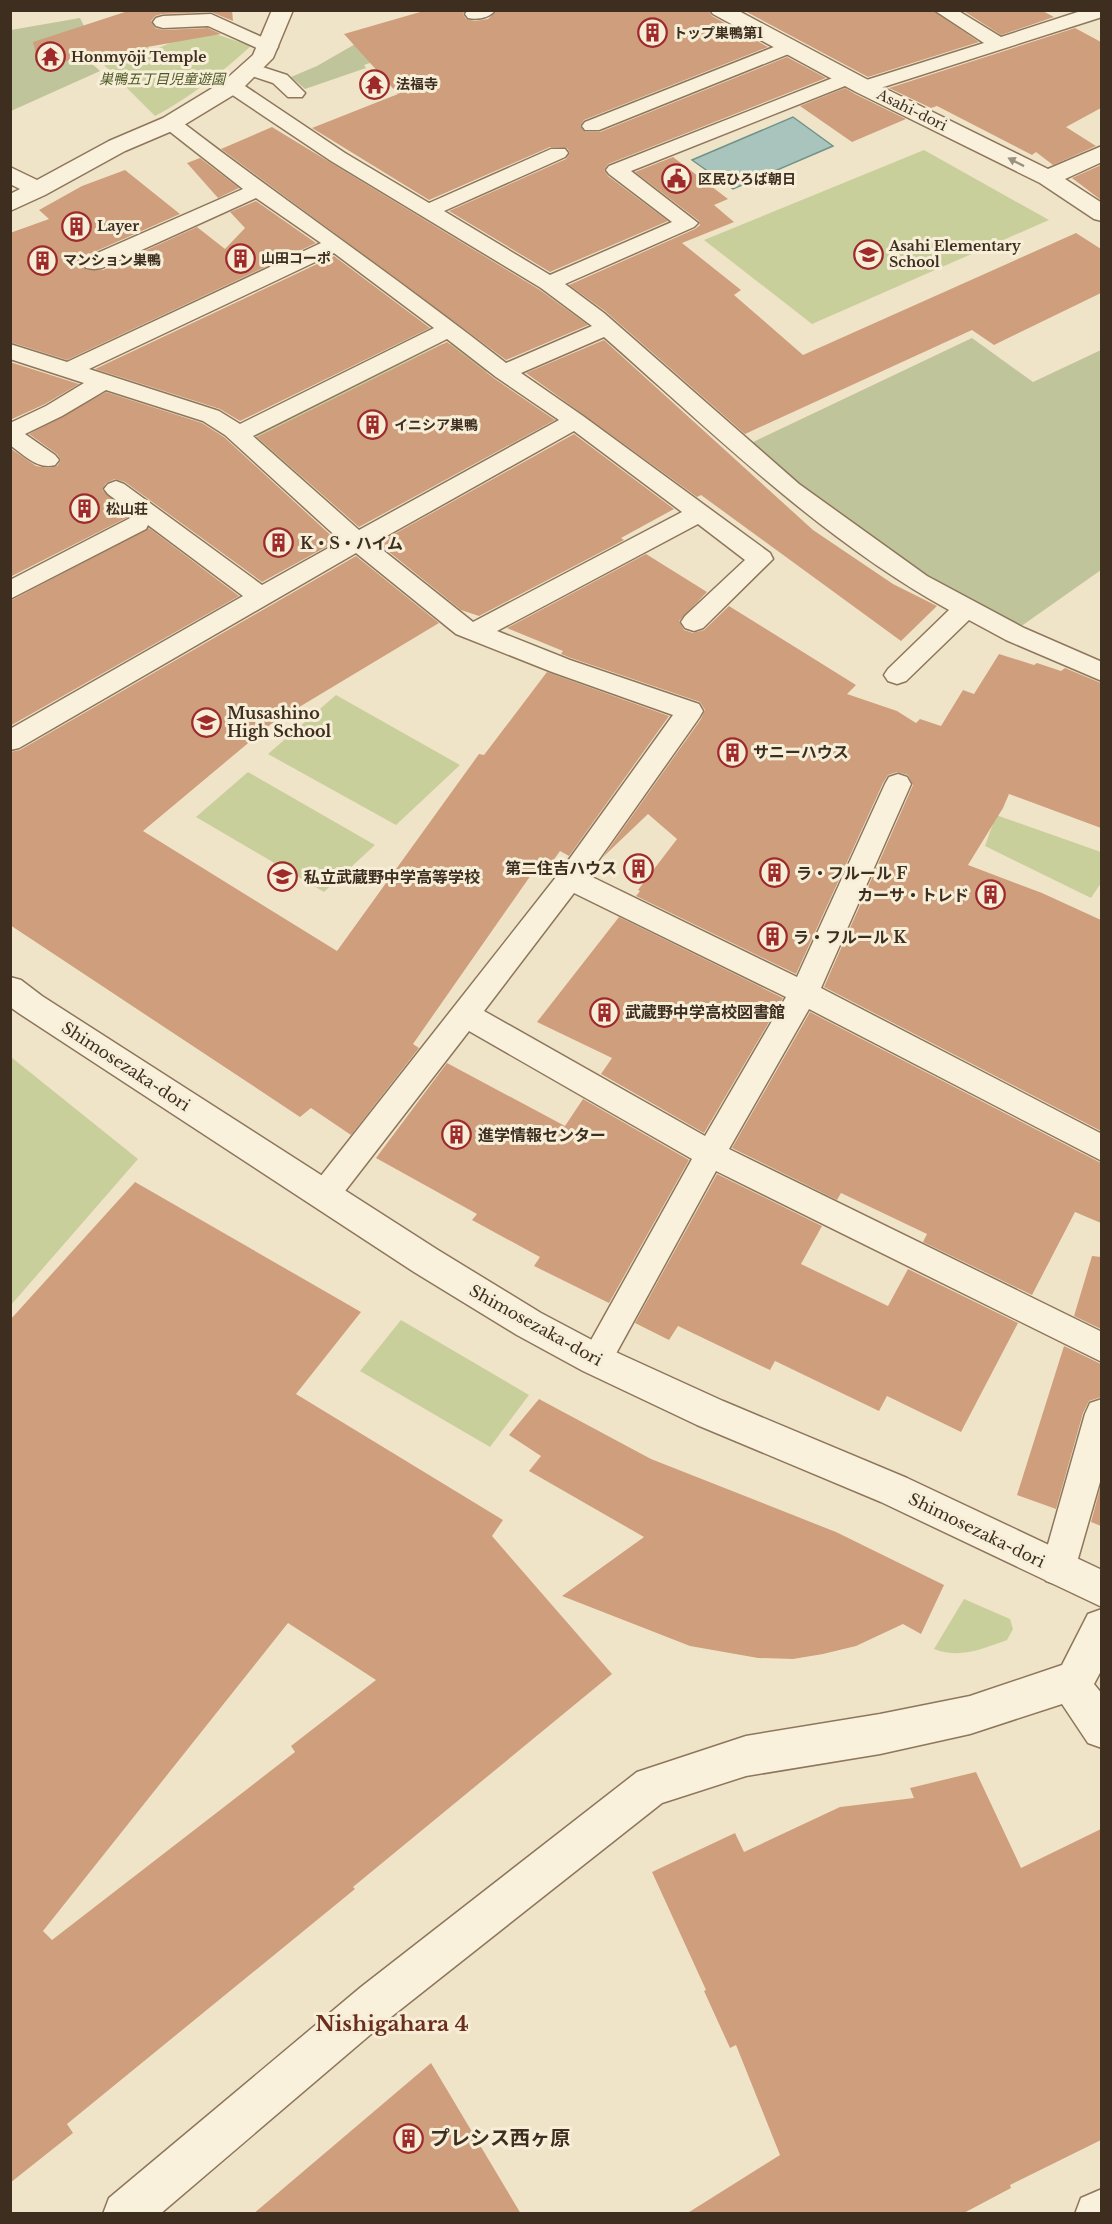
<svg xmlns="http://www.w3.org/2000/svg" width="1112" height="2224" font-family="'Libre Baskerville','Noto Sans JP',serif">
  <rect width="100%" height="100%" fill="#f0e4c8"/>
  <g fill="#c9cf9b">
    <path d="M201 29 251 46C221 73 191 97 155 116L91 52 144 36 150 52Z"/>
    <path d="M924 150 1049 220 812 324 704 240Z"/>
    <path d="M442 344H456L489 370 310 477 305 480 256 437 257 432Z"/>
    <path d="M336 695 460 765 396 825 268 754Z"/>
    <path d="M248 772 375 845 324 892 196 817Z"/>
    <path d="M996 815 1101 852V883L1091 898 985 846Z"/>
    <path d="M11 1057 138 1159 11 1305Z"/>
    <path d="M401 1320 529 1395 490 1447 360 1371Z"/>
    <path d="M964 1599 1010 1619 1013 1629 1007 1640C981 1649 961 1659 934 1649Z"/>
  </g>
  <g fill="#bfc49a">
    <path d="M80 18 89 36 70 44 100 71 11 111V30Z"/>
    <path d="M357 43 382 59 364 65 366 68 305 89 291 77 317 66Z"/>
    <path d="M972 338 1033 382 1101 350V570L1020 627 926 577 807 494 749 444Z"/>
  </g>
  <path fill="#a9c4bc" stroke="#6f938a" stroke-width="1.5" d="M793 117 833 146 733 189 692 160Z"/>
  <g fill="#cf9f7d" fill-rule="evenodd">
    <path d="M131 10H232L233 21 211 12 162 14 155 16 151 21 155 28 163 30 208 28 221 34 39 66 33 42Z"/>
    <path d="M427 10H465L463 14 466 19 475 21 488 19 497 10H708L712 16 768 47 584 120 580 126 585 132H600L787 57 826 78 608 164 604 170 608 176 668 221 550 272 449 211 566 159 570 153 567 148 550 147 429 200 312 128 398 94 344 34Z"/>
    <path d="M743 10H932L979 42 868 77Z"/>
    <path d="M962 10H1041L1054 17 1001 35Z"/>
    <path d="M1075 28 1101 42V108L1066 127 1096 146 1053 165 1036 152 1032 155 937 106 931 108 889 88Z"/>
    <path d="M845 88 855 94 906 119 852 142 800 106Z"/>
    <path d="M272 127 540 290 588 325 506 360 221 149Z"/>
    <path d="M673 157 728 199 714 205 734 222 682 243 741 290 734 295 803 355 1076 233 1101 249V293L994 345 972 330 745 434 605 311 569 285 695 229 700 225 699 221 635 172Z"/>
    <path d="M200 158 239 188 218 198 187 163Z"/>
    <path d="M1101 165V200L1072 178Z"/>
    <path d="M125 170 180 214 85 256 81 264 86 270H103L197 227 225 249 245 228 230 212 256 201 316 243 67 360 10 342V233L49 219 39 210 82 186Z"/>
    <path d="M334 256 430 328 240 421 220 409 95 369Z"/>
    <path d="M604 340 813 530 893 584 937 606 901 641 701 495 697 497 526 373Z"/>
    <path d="M447 342 495 379 555 420 359 527 257 437Z"/>
    <path d="M10 362 79 384 45 404 10 420Z"/>
    <path d="M106 392 202 423 224 437 337 541 262 582 125 482 115 479 106 483 102 490 132 515 10 577V448L36 466 49 468 57 466 61 460 57 454 29 434Z"/>
    <path d="M574 434 674 509 621 538 624 540 479 616 461 610 378 543Z"/>
    <path d="M149 528 239 596 10 726V601Z"/>
    <path d="M646 554 707 592 679 621 684 630 693 633 704 630 729 606 856 685 847 694 897 711 916 723 920 719 941 726 963 690 974 694 999 654 1034 665 1037 663 1061 671 1065 668 1101 683V828L1009 794 1003 808 968 865 1042 893 1101 920V1131L824 987 913 785 908 775 897 772 888 775 883 783 796 974 636 896 640 891 638 890 677 839 648 814 603 857 701 719 705 710 700 702 571 658 561 654 563 651 507 628Z"/>
    <path d="M356 556 439 623 271 724 143 831 337 951 479 754 484 755 547 672 669 716 569 856 560 851 548 868 538 865 413 1044 419 1048 351 1135 311 1108 300 1117 10 925V752L20 750Z"/>
    <path d="M619 917 783 998 704 1133 601 1074 612 1058 537 1022Z"/>
    <path d="M810 1012 1101 1163V1223L1075 1212 1032 1295 923 1242 927 1234 841 1193 837 1200 732 1148Z"/>
    <path d="M447 1063 565 1126 583 1099 689 1160 609 1303 534 1266 540 1257 472 1220 477 1214 376 1158Z"/>
    <path d="M717 1174 822 1226 801 1264 888 1306 908 1269 1018 1323 961 1432 887 1396 879 1411 775 1361 770 1370 678 1326 669 1340 635 1323Z"/>
    <path d="M135 1182 361 1312 296 1394 503 1520 492 1536 612 1674 353 1887 355 1889 67 2124 73 2133 10 2183V1320ZM288 1623 376 1680 291 1746 295 1752 52 1940 43 1931Z"/>
    <path d="M1092 1256 1101 1257V1329L1074 1316Z"/>
    <path d="M1064 1346 1101 1364V1397L1089 1401 1083 1413 1056 1509 1017 1495Z"/>
    <path d="M539 1399 651 1459 836 1532 944 1585 921 1634 903 1624 856 1646 823 1654 793 1659 758 1658 690 1646 562 1596 644 1537 529 1471 541 1456 509 1435Z"/>
    <path d="M1101 1485V1526L1091 1522Z"/>
    <path d="M976 1772 1021 1868 1101 1829V2140L1010 2185 1011 2188 962 2214H686L780 2155 736 2045 730 2048 704 1991 706 1990 652 1872 735 1833 744 1852 840 1807 914 1798 910 1788Z"/>
    <path d="M431 2063 521 2214H253Z"/>
  </g>
  <g fill="none" stroke-linecap="round" stroke-linejoin="round">
    <defs>
      <g id="service">
        <path d="M468 10H495C490 18 477 20 468 18L465 14Z"/>
        <path d="M934 10H957L1001 37 1084 10H1102V17L871 91H857L854 87 857 83 984 43Z"/>
        <path d="M211 14 275 43 278 47 275 51 268 53 208 26 163 28 156 26 153 22 156 18 163 16Z"/>
        <path d="M789 41 796 43 799 47 796 51 599 130H585L582 126 585 122Z"/>
        <path d="M250 63 287 75 305 93 302 97H288L273 83 243 73 240 69 243 65Z"/>
        <path d="M848 72 855 74 858 78 855 82 631 171 698 223 694 227 565 284 604 313 799 484 927 576 1024 628 1102 662V681L1006 640 969 620 906 681 897 684 888 681 884 675 888 669 949 610C823 541 712 432 604 337L521 373 583 416 770 553 773 559 703 628 694 631 685 628 681 622 685 616 745 560 698 524 497 631 570 660 699 704 703 711 699 718 588 875 797 977 885 784 889 777 898 774 907 777 911 784 821 988 1102 1134V1161L809 1009 729 1149 1102 1332V1362L716 1171 607 1370 596 1374 585 1370 580 1360 692 1159 469 1031 335 1204 324 1208 313 1204 309 1195 313 1186 560 872 673 715 552 672 456 634 356 553 19 748 10 750V729L243 596 148 525 146 529 10 599V580L136 515 108 494 104 489 108 484 116 481 124 484 262 585 341 541 225 435 203 421 106 390 62 416 25 434 55 455 59 460 55 465C38 470 24 455 10 445V423L46 406 84 383 10 359V344L67 362 321 243 256 198 102 268 94 269 86 268 83 263 86 258 243 189 164 127 161 123 164 119H178C286 202 399 279 506 363L592 326 541 288 331 161 225 90 222 86 225 82H239L345 153 429 203 551 149H565L568 153 565 157 444 211 550 275 672 222 609 174 606 170 609 166ZM334 253 434 328 240 424 219 411 89 369ZM447 339 496 377 559 420 359 530 253 436ZM574 431 682 512 473 622 374 543ZM574 893 786 997 705 1136 484 1011Z"/>
        <path d="M1102 1399V1475L1075 1569 1070 1581 1058 1585 1046 1581 1041 1569 1085 1414 1090 1403Z"/>
      </g>
      <g id="minor">
        <path d="M272 10H293L273 58 240 91 179 128 125 151 45 195 10 211V194L20 189 10 184V167L37 180 109 141 163 118 224 81 253 55Z"/>
        <path d="M710 10H737L872 82 1048 169 1102 146V162L1065 179 1102 203V221L1094 219 1040 183 856 92 713 14Z"/>
        <path d="M1102 1609V1669L1094 1684 1102 1694V1748L1088 1743 1062 1704 970 1734 880 1754 746 1776 662 1803 391 2017 160 2214H103L109 2198 361 1987 637 1772 746 1736 880 1714 970 1696 1062 1665 1088 1614Z"/>
        <path d="M1102 2189V2214H1075L1081 2198Z"/>
      </g>
      <path id="tertiary" d="M10 977 21 980 42 996 438 1250 541 1313 609 1349 723 1401 907 1478 1102 1570V1607L881 1502 697 1425 583 1371 517 1335 414 1272 20 1014 10 1007Z"/>
    </defs>
    <use href="#service" stroke="#8d765c" stroke-width="3"/>
    <use href="#minor" stroke="#8d765c" stroke-width="3"/>
    <use href="#tertiary" stroke="#8d765c" stroke-width="3"/>
    <use href="#service" fill="#faf1dc" fill-rule="evenodd"/>
    <use href="#minor" fill="#faf1dc" fill-rule="evenodd"/>
    <use href="#tertiary" fill="#faf1dc" fill-rule="evenodd"/>
  </g>
  <defs><path id="oneway-solid" d="M-6-.8H1V-3.2L6.5 0L1 3.2V.8H-6Z" transform="scale(1.5)"/></defs>
  <use fill="#9c907e" href="#oneway-solid" transform="translate(1016 162) rotate(-153)"/>
  <defs>
    <symbol id="building-ring" viewBox="-11 -11 22 22"><circle r="9.5" fill="#f7eed8" stroke="#9e2a2b" stroke-width="1.5"/><path d="M-4-6H4V6H1V3H-1V6H-4ZM-2.5-4.3h1.7v1.8h-1.7ZM.8-4.3h1.7v1.8H.8ZM-2.5-1h1.7V.8h-1.7ZM.8-1h1.7V.8H.8Z" fill="#9e2a2b"/></symbol>
    <symbol id="temple-ring" viewBox="-11 -11 22 22"><circle r="9.5" fill="#f7eed8" stroke="#9e2a2b" stroke-width="1.5"/><path d="M0-6L5-2H3V0L6.5 2.5H4V6H1.5V3h-3V6H-4V2.5H-6.5L-3 0V-2H-5Z" fill="#9e2a2b"/></symbol>
    <symbol id="civic-ring" viewBox="-11 -11 22 22"><circle r="9.5" fill="#f7eed8" stroke="#9e2a2b" stroke-width="1.5"/><path d="M-.6-6.5H3V-4.5H.6V-3L4-1V1h2V6H-6V1h2V-1L-.6-3ZM-1.2 2.5V6h2.4V2.5Z" fill="#9e2a2b"/></symbol>
    <symbol id="school-ring" viewBox="-11 -11 22 22"><circle r="9.5" fill="#f7eed8" stroke="#9e2a2b" stroke-width="1.5"/><path d="M0-5L7-2L0 1L-7-2ZM-4 1L0 2.5L4 1V4Q0 6-4 4Z" fill="#9e2a2b"/></symbol>
  </defs>
  <g fill-rule="evenodd">
    <use href="#building-ring" x="636" y="16" width="33" height="33"/>
    <use href="#temple-ring" x="34" y="40" width="33" height="33"/>
    <use href="#temple-ring" x="358" y="68" width="33" height="33"/>
    <use href="#civic-ring" x="660" y="162" width="33" height="33"/>
    <use href="#building-ring" x="60" y="210" width="33" height="33"/>
    <use href="#school-ring" x="852" y="238" width="33" height="33"/>
    <use href="#building-ring" x="224" y="242" width="33" height="33"/>
    <use href="#building-ring" x="26" y="244" width="33" height="33"/>
    <use href="#building-ring" x="356" y="408" width="33" height="33"/>
    <use href="#building-ring" x="68" y="492" width="33" height="33"/>
    <use href="#building-ring" x="262" y="526" width="33" height="33"/>
    <use href="#school-ring" x="190" y="706" width="33" height="33"/>
    <use href="#building-ring" x="716" y="736" width="33" height="33"/>
    <use href="#building-ring" x="622" y="852" width="33" height="33"/>
    <use href="#building-ring" x="758" y="856" width="33" height="33"/>
    <use href="#school-ring" x="266" y="860" width="33" height="33"/>
    <use href="#building-ring" x="974" y="878" width="33" height="33"/>
    <use href="#building-ring" x="756" y="920" width="33" height="33"/>
    <use href="#building-ring" x="588" y="996" width="33" height="33"/>
    <use href="#building-ring" x="440" y="1118" width="33" height="33"/>
    <use href="#building-ring" x="392" y="2122" width="33" height="33"/>
  </g>
  <g text-anchor="middle" stroke-width="6" stroke-linejoin="round" paint-order="stroke">
    <g font-size="14" font-weight="bold" fill="#3d2e20" stroke="#f7eed8" text-anchor="start">
      <text x="673" y="38">トップ巣鴨第1</text>
      <text x="71" y="62">Honmyōji Temple</text>
      <text x="396" y="89">法福寺</text>
      <text x="698" y="184">区民ひろば朝日</text>
      <text x="97" y="231">Layer</text>
      <text x="889" y="251">Asahi Elementary<tspan x="889" dy="16">School</tspan></text>
      <text x="261" y="263">山田コーポ</text>
      <text x="63" y="265">マンション巣鴨</text>
      <text x="394" y="430">イニシア巣鴨</text>
      <text x="106" y="514">松山荘</text>
    </g>
    <g font-size="14" font-style="italic" fill="#4d5a26" stroke="#f7eed8">
      <text x="162" y="84">巣鴨五丁目児童遊園</text>
    </g>
    <g font-size="14" fill="#3d2e20" stroke="#f7eed8">
      <text transform="translate(912 110) rotate(26)" y="5">Asahi-dori</text>
    </g>
    <g font-size="16" font-weight="bold" fill="#3d2e20" stroke="#f7eed8" text-anchor="start">
      <text x="300" y="549">K・S・ハイム</text>
      <text x="227" y="719">Musashino<tspan x="227" dy="18">High School</tspan></text>
      <text x="753" y="758">サニーハウス</text>
      <text x="617" y="874" text-anchor="end">第二住吉ハウス</text>
      <text x="796" y="879">ラ・フルール F</text>
      <text x="304" y="883">私立武蔵野中学高等学校</text>
      <text x="969" y="901" text-anchor="end">カーサ・トレド</text>
      <text x="793" y="943">ラ・フルール K</text>
      <text x="625" y="1018">武蔵野中学高校図書館</text>
      <text x="478" y="1141">進学情報センター</text>
    </g>
    <g font-size="16" fill="#3d2e20" stroke="#f7eed8">
      <text transform="translate(126 1066) rotate(33)" y="6">Shimosezaka-dori</text>
      <text transform="translate(536 1325) rotate(29)" y="6">Shimosezaka-dori</text>
      <text transform="translate(977 1530) rotate(26)" y="6">Shimosezaka-dori</text>
    </g>
    <g font-size="20" font-weight="bold" fill="#3d2e20" stroke="#f7eed8" text-anchor="start">
      <text x="430" y="2145">プレシス西ヶ原</text>
    </g>
    <g font-size="21" font-weight="bold" fill="#6b2e1e" stroke="#f7eed8">
      <text x="392" y="2031">Nishigahara 4</text>
    </g>
  </g>
  <rect width="1112" height="2224" fill="none" stroke="#3d2e20" stroke-width="24"/>
</svg>
